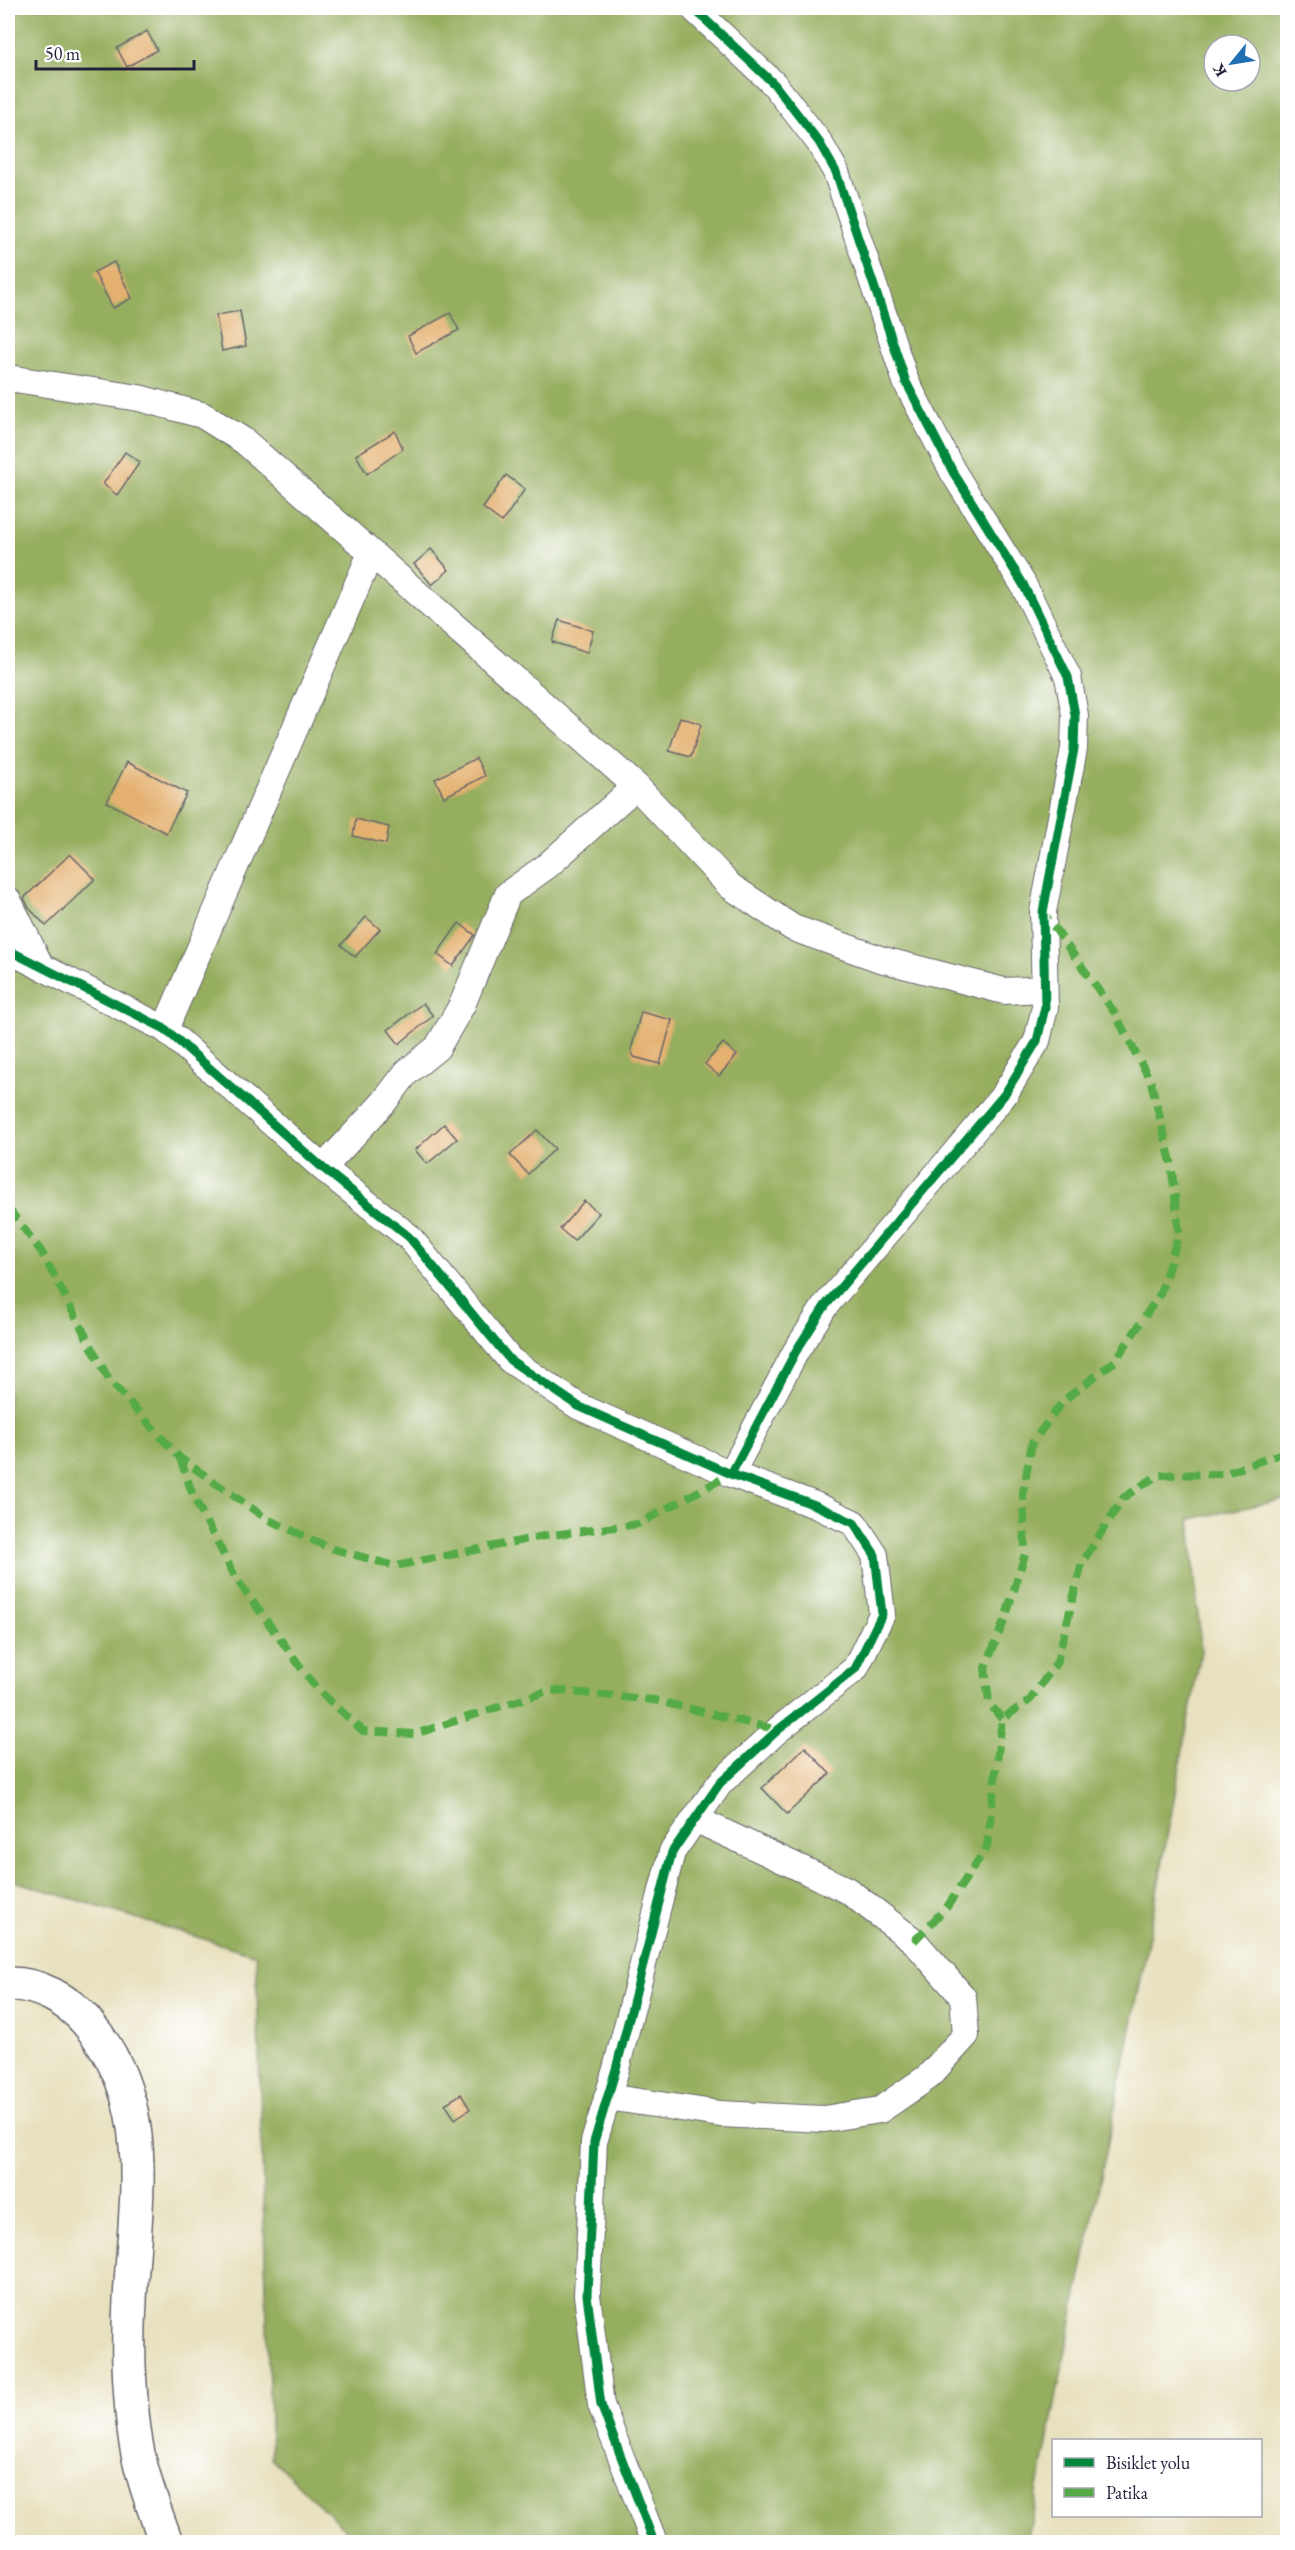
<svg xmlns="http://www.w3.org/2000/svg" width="1295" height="2550" font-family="'EB Garamond',serif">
  <rect width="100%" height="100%" fill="#fff"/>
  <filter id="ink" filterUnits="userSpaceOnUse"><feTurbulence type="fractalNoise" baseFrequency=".0167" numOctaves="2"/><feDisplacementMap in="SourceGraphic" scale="12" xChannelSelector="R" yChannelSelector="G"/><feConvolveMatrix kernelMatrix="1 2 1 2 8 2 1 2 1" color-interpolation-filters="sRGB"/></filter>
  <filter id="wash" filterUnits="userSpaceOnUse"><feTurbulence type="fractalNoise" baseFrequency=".008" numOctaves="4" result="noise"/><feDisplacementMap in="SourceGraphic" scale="24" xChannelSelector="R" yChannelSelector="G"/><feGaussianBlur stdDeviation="1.35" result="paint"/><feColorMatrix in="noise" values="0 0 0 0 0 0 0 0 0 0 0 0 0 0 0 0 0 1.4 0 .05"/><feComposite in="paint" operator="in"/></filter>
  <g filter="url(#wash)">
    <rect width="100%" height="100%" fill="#e8e1bf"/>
    <path fill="#96ae5f" stroke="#5c684d" stroke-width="1.5" fill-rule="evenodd" d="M8 8H1287V1499L1190 1519 1201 1651 1142 1974 1027 2542H358L271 2458 256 1955 8 1879ZM1214 45H1250V81H1214Z"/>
    <g id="blocks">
      <g fill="#e4b171">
        <path d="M147 31 157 50 127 67 117 48Z"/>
        <path d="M114 262 132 298 113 308 94 272Z"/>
        <path d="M240 311 246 346 222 351 216 315Z"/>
        <path d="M450 313 459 330 416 353 408 336Z"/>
        <path d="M395 431 403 449 367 474 356 455Z"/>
        <path d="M125 452 140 462 117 495 103 484Z"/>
        <path d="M506 475 525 489 502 522 483 508Z"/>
        <path d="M431 549 449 570 432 585 414 564Z"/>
        <path d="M559 620 593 631 587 653 552 642Z"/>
        <path d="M680 717 701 724 691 757 669 751Z"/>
        <path d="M476 758 485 776 444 797 435 779Z"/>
        <path d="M127 762 187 793 166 833 107 802Z"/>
        <path d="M356 819 389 827 386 844 353 836Z"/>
        <path d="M70 854 95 879 46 926 29 908 24 898Z"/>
        <path d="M366 917 380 929 355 957 341 945Z"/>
        <path d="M459 923 475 935 453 966 437 954Z"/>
        <path d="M423 1003 433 1016 399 1044 388 1030Z"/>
        <path d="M641 1012 672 1020 660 1064 634 1057 631 1050Z"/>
        <path d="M723 1043 737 1055 719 1076 705 1064Z"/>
        <path d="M444 1124 457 1139 427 1164 415 1150Z"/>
        <path d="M537 1130 555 1149 528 1174 510 1155Z"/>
        <path d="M584 1201 599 1213 574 1241 560 1229Z"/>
        <path d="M805 1747 830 1774 787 1814 762 1788Z"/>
        <path d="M461 2094 470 2109 455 2119 445 2104Z"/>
      </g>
    </g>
  </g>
  <g filter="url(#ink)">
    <use href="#blocks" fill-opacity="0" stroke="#676569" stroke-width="1.5"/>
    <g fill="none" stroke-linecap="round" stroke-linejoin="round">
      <defs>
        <g id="minor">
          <path d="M693 8 774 84 819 142 836 172 906 382 953 472 1023 584 1068 677 1075 715 1074 749 1043 912 1045 1007 1037 1041 1004 1095 825 1306 796 1351 731 1474"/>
          <path d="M8 378 139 398 202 415 244 441 636 786 730 886 793 928 880 959 1004 991 1044 989"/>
          <path d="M8 900 41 967"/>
          <path d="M8 950 165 1029 323 1168 409 1237 510 1360 578 1406 731 1474 815 1505 854 1523 875 1555 882 1614 855 1669 778 1730 720 1783 672 1852 616 2069 594 2142 587 2295 601 2405 654 2542"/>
          <path d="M165 1029 371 553"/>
          <path d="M323 1168 384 1102 407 1072 437 1048 462 1005 508 894 547 866 636 786"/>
          <path d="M607 2097 720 2114 824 2119 880 2110 928 2077 966 2035 963 1997 914 1941 847 1890 695 1819"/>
        </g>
        <path id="major" d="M8 1984C38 1983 68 2000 87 2022 147 2092 139 2170 133 2256 130 2292 128 2329 129 2365 130 2386 131 2408 134 2429 138 2467 153 2506 166 2542"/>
      </defs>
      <use href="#minor" stroke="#676569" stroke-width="28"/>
      <use href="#major" stroke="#676569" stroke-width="36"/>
      <use href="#minor" stroke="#fff" stroke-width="26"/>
      <use href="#major" stroke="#fff" stroke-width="33"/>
      <g stroke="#53aa46" stroke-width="8" stroke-dasharray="15 8" stroke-linecap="butt">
        <path d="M8 1208 41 1251 109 1380 180 1458 267 1519 330 1548 395 1566 544 1536 638 1524 731 1474"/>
        <path d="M180 1458 194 1498 237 1580 316 1688 363 1731 415 1734 551 1690 654 1700 778 1730"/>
        <path d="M1002 1719 989 1703 985 1668 1005 1619 1025 1554 1023 1493 1032 1443 1063 1401 1115 1361 1160 1294 1179 1233 1171 1162 1151 1082 1114 1012 1044 913"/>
        <path d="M914 1941 947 1907 987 1847 1002 1719 1030 1700 1057 1662 1082 1563 1123 1498 1158 1475 1224 1474 1288 1451"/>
      </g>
      <defs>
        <g id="cycleway">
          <path d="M693 8 774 84 819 142 836 172 906 382 953 472 1023 584 1068 677 1075 715 1074 749 1043 912 1045 1007 1037 1041 1004 1095 825 1306 796 1351 731 1474"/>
          <path d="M8 950 165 1029 323 1168 409 1237 510 1360 578 1406 731 1474 815 1505 854 1523 875 1555 882 1614 855 1669 778 1730 720 1783 672 1852 616 2069 594 2142 587 2295 601 2405 654 2542"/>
        </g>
      </defs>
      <use href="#cycleway" stroke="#fff" stroke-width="13"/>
      <use href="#cycleway" stroke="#00873e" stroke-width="9"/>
    </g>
  </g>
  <rect width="1295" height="2550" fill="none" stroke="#fff" stroke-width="30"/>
  <rect x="1052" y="2439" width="210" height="78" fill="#ffffff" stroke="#a7a7b1" stroke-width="1.5"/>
  <rect x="1064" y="2458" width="30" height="9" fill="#00873e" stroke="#a7a7b1" stroke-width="1.5"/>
  <text x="1106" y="2469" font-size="18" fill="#22223b">Bisiklet yolu</text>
  <rect x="1064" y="2488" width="30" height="9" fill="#53aa46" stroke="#a7a7b1" stroke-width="1.5"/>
  <text x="1106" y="2499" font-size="18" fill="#22223b">Patika</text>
  <g transform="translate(1232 63) rotate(240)"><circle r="28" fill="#ffffff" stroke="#a7a7b1" stroke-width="1.5"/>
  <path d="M0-4.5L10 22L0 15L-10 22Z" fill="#1f6fb2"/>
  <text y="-9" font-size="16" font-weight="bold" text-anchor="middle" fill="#22223b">K</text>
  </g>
  <path d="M36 60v9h158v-9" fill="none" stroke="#22223b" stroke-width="3"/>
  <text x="45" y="60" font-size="18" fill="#22223b" stroke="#ffffff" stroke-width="4.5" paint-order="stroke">50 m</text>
</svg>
